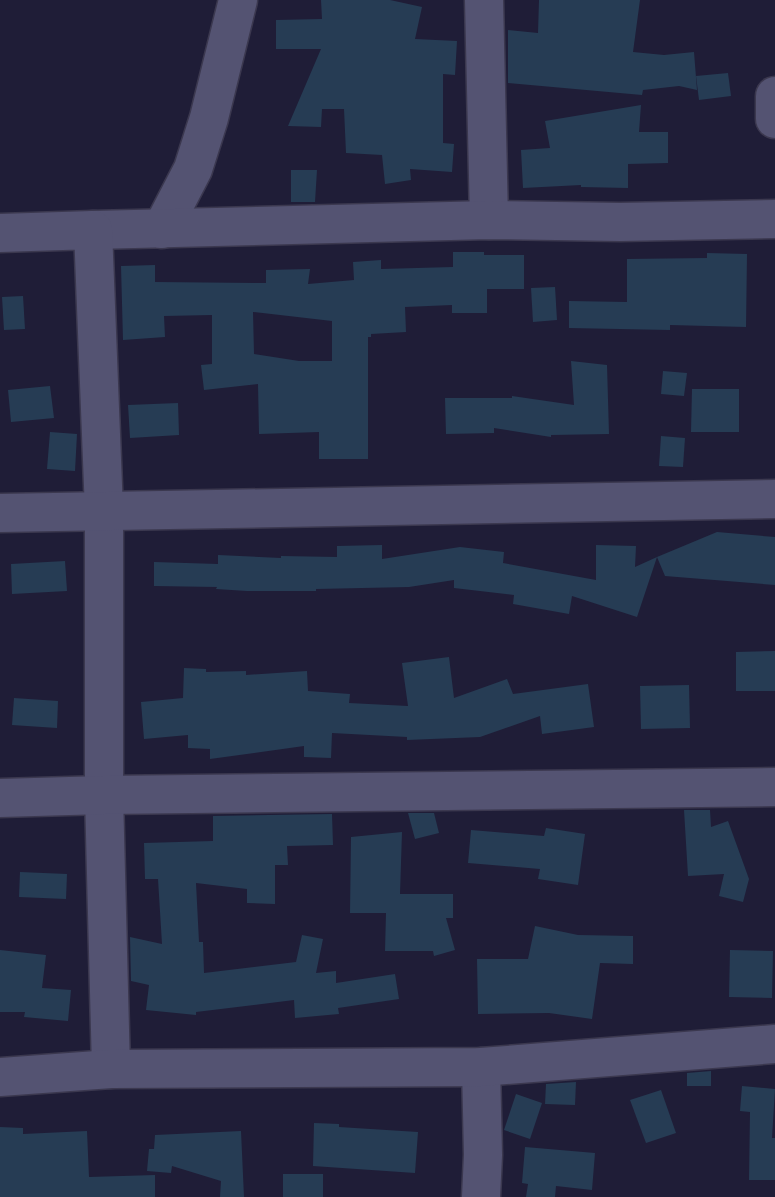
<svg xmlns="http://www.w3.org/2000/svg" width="775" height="1197" font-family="'Nunito Sans',sans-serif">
  <rect width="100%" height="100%" fill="#1f1d37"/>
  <g fill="#263c54" fill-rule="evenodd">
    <path d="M321 0H390L422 7 415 39 457 41 455 75 443 74V143L454 144 452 172 410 169 411 180 385 184 382 155 346 153 344 109H322L321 127 288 126 321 49H276V20L322 19Z"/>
    <path d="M539 0H640L633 52 664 55 694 52 697 90 679 86 643 90 642 95 508 83V30L538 33Z"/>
    <path d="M728 73 731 96 699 100 696 76Z"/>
    <path d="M641 105 639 132H668V163L628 164V188L581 187V185L523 188 521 150 550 148 545 121Z"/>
    <path d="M291 170H317L315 202H291Z"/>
    <path d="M453 252H484V255H524V289H487V313H452V305L405 307 406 332 371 334V337H368V459H319V432L259 434 258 384 204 390 201 365 212 364V315L164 316 165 337 123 340 121 266 155 265V282L266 283V270L310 269 308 284 354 280 353 262 381 260V269L453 267ZM253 312 332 321V361H299L254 354Z"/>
    <path d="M707 253 747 254 746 327 670 325V330L569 328V301L627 302V259L707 258Z"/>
    <path d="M555 287 557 320 533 322 531 288Z"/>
    <path d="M23 296 25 329 4 330 2 297Z"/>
    <path d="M571 361 607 365 609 434 551 435V437L494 428V433L446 434 445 398H512V396L574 405Z"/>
    <path d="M663 371 687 373 684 396 661 394Z"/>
    <path d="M50 386 54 418 11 422 8 390Z"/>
    <path d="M692 389H739V432H691Z"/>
    <path d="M178 403 179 435 130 438 128 405Z"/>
    <path d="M50 432 77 434 75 471 47 469Z"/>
    <path d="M661 436 685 438 683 467 659 466Z"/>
    <path d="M717 532 775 537V585L665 576 657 557Z"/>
    <path d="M382 545V559L460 547 504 552 503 563 596 580V545L636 546 635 567 657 557 637 617 572 596 569 614 513 604 514 595 454 588V580L409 587 316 589V591H247L216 589 217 587 154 586V562L218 564V555L281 558V556L337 557V546Z"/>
    <path d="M65 561 67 591 12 594 11 564Z"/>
    <path d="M775 651V691H736V652Z"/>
    <path d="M449 657 454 698 507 679 513 694 588 684 594 727 542 734 540 716 480 737 407 740V737L332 733 331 758 304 757V746L210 759V749L188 748V735L144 739 141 702 183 698 184 668 206 669V672L246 671V675L307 671 308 691 350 694 349 703 408 706 402 663Z"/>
    <path d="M689 685 690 728 641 729 640 686Z"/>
    <path d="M14 698 58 701 57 728 12 725Z"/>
    <path d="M684 810H710L711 827 728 821 749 879 743 902 719 896 724 874 688 876Z"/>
    <path d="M408 813H434L439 833 415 839Z"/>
    <path d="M332 814 333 845 287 846 288 865H275V904L247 903V889L196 883 199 942H203L204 973 296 962 302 935 323 939 316 973 336 971V983L395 974 399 999 338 1008 339 1014 295 1018 294 1000 196 1012V1015L146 1010 149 985 131 981 130 937 162 944 158 879H145L144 843 213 841V816Z"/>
    <path d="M546 828 585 834 578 885 538 879 540 869 468 863 471 830 544 836Z"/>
    <path d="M402 832 400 894H453V918H446L455 950 434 956 433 951H385L386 913H350L351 837Z"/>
    <path d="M20 872 67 874 66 899 19 897Z"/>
    <path d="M535 926 578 935 633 936V964L600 963 592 1019 549 1013 478 1014 477 959H528Z"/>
    <path d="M0 950 46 955 42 988 71 990 68 1021 24 1017 25 1012H0Z"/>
    <path d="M730 950 773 951 772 998 729 997Z"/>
    <path d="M711 1071V1086H687V1073Z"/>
    <path d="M576 1082 575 1105 545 1104 546 1084Z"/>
    <path d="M742 1086 775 1089 772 1138H775V1180H749L750 1112 740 1111Z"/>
    <path d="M661 1090 676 1133 646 1143 630 1100Z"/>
    <path d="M516 1094 542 1103 530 1139 504 1130Z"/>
    <path d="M314 1123 339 1124V1127L418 1132 415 1173 313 1166Z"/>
    <path d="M0 1127 23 1128V1134L87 1131 89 1177 155 1175V1197H0Z"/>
    <path d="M241 1131 244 1197H220L221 1181 172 1166 171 1173 147 1171 149 1149H154L155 1135Z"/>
    <path d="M525 1147 595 1153 592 1190 556 1186 555 1197H526L528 1184 522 1183Z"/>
    <rect x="283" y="1174" width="40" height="23"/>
  </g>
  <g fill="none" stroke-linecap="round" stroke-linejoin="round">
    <defs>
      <g id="minor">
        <path d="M484 0 489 220"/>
        <path d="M775 96V119"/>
        <path d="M162 229 193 169 209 118 238 0"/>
        <path d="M93 230 489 220 620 222 775 219"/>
        <path d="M0 233 93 230 104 511V795L111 1069"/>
        <path d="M0 513 775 499"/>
        <path d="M0 798 104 795 775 787"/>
        <path d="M481 1067 483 1155 481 1197"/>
        <path d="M0 1077 111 1069 481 1067 775 1044"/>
      </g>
    </defs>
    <use href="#minor" stroke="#3b384f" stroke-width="41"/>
    <use href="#minor" stroke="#545372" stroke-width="38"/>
  </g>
</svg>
